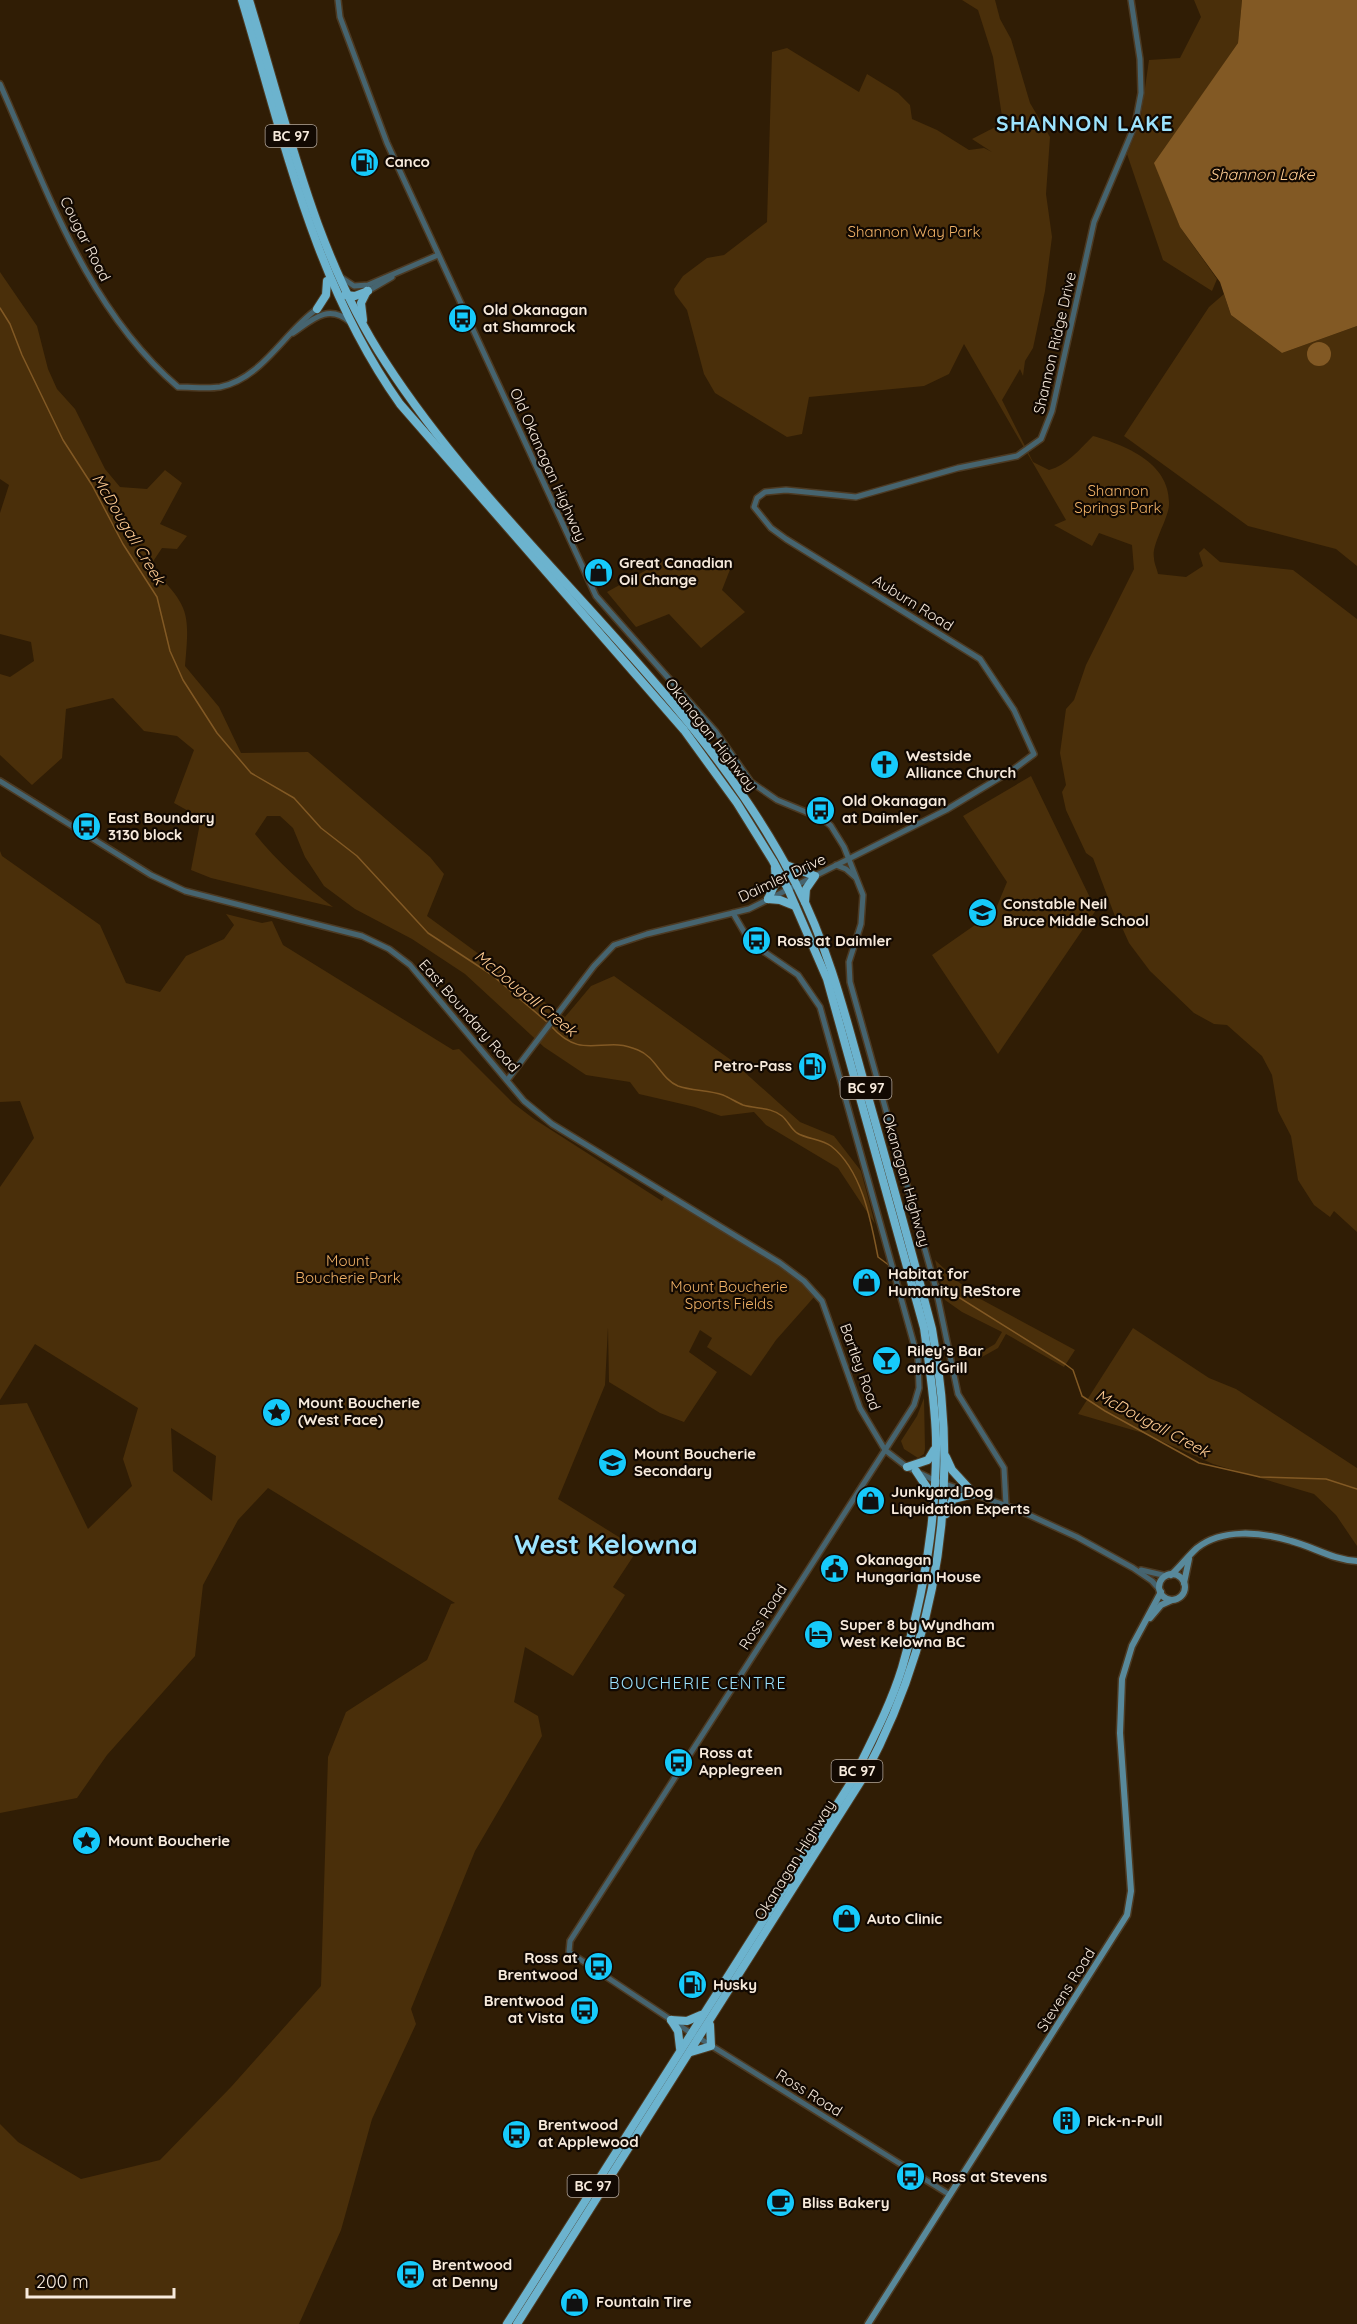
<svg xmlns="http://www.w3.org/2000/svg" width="1357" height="2324" font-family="Quicksand,sans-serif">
  <rect width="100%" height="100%" fill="#301d05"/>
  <g fill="#4a2f0a" fill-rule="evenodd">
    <path d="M962 0H995L1000 19 1011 39 1030 103 1050 137 1046 194 1052 237 1045 291 1033 348 1025 361 1023 376 1020 369 1002 400 1033 462 1049 470C1067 465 1080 449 1093 436 1125 445 1171 463 1169 505 1168 520 1151 545 1154 558 1154 563 1157 569 1158 574L1186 577 1203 566 1199 553 1204 548 1220 562 1293 570 1357 619V1232L1334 1211 1330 1217 1314 1205 1298 1180 1291 1136 1278 1111 1272 1075 1262 1056 1227 1025 1214 1024 1194 1013 1150 971 1129 943 1120 923 1116 919 1093 858 1086 853 1066 810 1062 792 1066 785 1060 753 1066 709 1074 700 1086 665 1134 569 1132 545 1099 533 1092 546 1054 525 1066 520 964 344 949 374 924 386 809 397 802 434 787 437 715 393 704 374 687 310 675 294 674 289 683 276 707 258 724 255 767 222 772 52 787 48 859 92 867 74 898 93 910 105 912 119 937 130 969 150 984 148 992 152 972 139 1003 123 993 57 978 10Z"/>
    <path d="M1194 0H1242L1238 43 1155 163 1180 227 1217 279 1212 291 1163 260 1127 154 1140 123 1149 60 1180 58 1201 17Z"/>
    <path d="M0 272 37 326 48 369 57 389 75 409 105 469 120 487 147 489 165 470 182 483 160 524 187 536 177 549 162 548 150 566C189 607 190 610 185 666L219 707 241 753 308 752 430 857 444 874 427 916 565 1017 591 986 614 976 731 1060 800 1122 834 1136 861 1171 875 1224 838 1168 766 1125 754 1112 721 1116 695 1107 639 1094 630 1082 586 1075 544 1047 465 974 412 939 355 909 324 886 305 857 293 828 280 816H267L255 834C278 863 304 885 333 907L211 878 191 870 201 818 174 803 194 750 177 736 144 731 113 698 66 709 62 758 32 785 0 755V674L10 677 34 661 31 642 0 634V513L9 485 0 479Z"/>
    <path d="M1224 294 1231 315 1282 353 1357 326V566L1336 549 1248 526 1124 436 1209 307Z"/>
    <path d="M668 558 731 567 722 590 745 612 701 648 669 614 636 627 607 592Z"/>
    <path d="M1031 776 1096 910 998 1054 932 955 995 911 1007 882 963 816Z"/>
    <path d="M0 851 2 856 100 925 126 983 160 992 186 956 224 939 234 925 226 914 262 923 272 921 283 945 453 1050 459 1049 513 1103 534 1119 662 1201 667 1191 780 1262 815 1296 776 1340 751 1376 707 1347 712 1338 700 1330 689 1352 717 1372 684 1422 660 1413 609 1382 608 1327 605 1385 558 1499 638 1549 613 1587 625 1595 573 1676 525 1647 514 1702 538 1716 542 1736 475 1851 411 2009 416 2024 372 2119 341 2230 299 2324H0V2124L18 2142 81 2179 160 2160 231 2087 321 1986 328 1757 346 1712 427 1660 451 1604 455 1603 268 1488 238 1520 203 1585 195 1656 107 1755 77 1798 0 1813V1405L27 1403 88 1529 132 1486 123 1459 138 1408 35 1344 0 1400V1187L34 1138 20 1101 0 1102ZM171 1428 216 1456 212 1501 173 1471Z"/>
    <path d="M935 1260 973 1295 1075 1350 1064 1367 1006 1334 998 1348 982 1357 978 1354 995 1344 1002 1332 962 1312 945 1300Z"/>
    <path d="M1133 1328 1209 1378 1236 1389 1357 1468V1546L1336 1515 1314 1494 1213 1464 1143 1433 1078 1414Z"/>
    <path d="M924 1398 925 1449 924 1454 918 1458 904 1449 901 1441 917 1416Z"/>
  </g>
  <g fill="#825924">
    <path d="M1242 0H1357V326L1282 353 1231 315 1220 282 1180 227 1154 163 1238 43Z"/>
    <circle cx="1319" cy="354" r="12"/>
  </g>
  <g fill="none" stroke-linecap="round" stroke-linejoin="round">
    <g stroke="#825924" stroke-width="1.5">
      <path d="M0 308 10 324 22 355 63 440 92 485 123 544 157 597 170 651 183 680 217 733 251 773 294 798 321 828 357 856 428 933 492 975 547 1022"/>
      <path d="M551 1026C584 1063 603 1034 638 1050 656 1057 661 1079 678 1086 692 1091 709 1090 723 1095 730 1098 736 1102 743 1105 756 1109 771 1107 782 1116 788 1121 791 1129 797 1133 807 1139 821 1139 831 1146 862 1170 871 1221 878 1257L890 1266"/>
      <path d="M894 1268 904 1271"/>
      <path d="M920 1276 932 1281"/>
      <path d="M936 1283 1065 1364 1073 1370 1082 1396 1105 1411 1199 1463 1260 1477 1326 1479 1357 1489"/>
    </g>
    <defs>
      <g id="tertiary">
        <path d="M338 0 340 17 387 143 596 596 716 732 751 782 777 800 823 819 831 826 844 847 863 895 861 924 849 962 850 982 936 1289 958 1394 1004 1468 1006 1505"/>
        <path d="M0 84C47 190 87 309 178 387 192 387 207 389 220 387 263 378 284 332 317 309"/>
        <path d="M342 278 354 286 368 285 438 255"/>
        <path d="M368 291 392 277"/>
        <path d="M293 333C312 320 328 303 350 322"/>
        <path d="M0 781 151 875 185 891 362 936 389 949 410 965 524 1101 552 1124 780 1263 804 1281 822 1301 860 1408 885 1450 907 1467 934 1480 1016 1509 1077 1537 1133 1568 1152 1581 1160 1590"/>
        <path d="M836 865 846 869 855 877"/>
        <path d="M733 913 750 942 798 975 820 1007 918 1359 919 1388 914 1405 570 1941 569 1952 691 2033 950 2195"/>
        <path d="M508 1079 594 966 614 945 647 934 749 909 946 810 1014 769 1034 754 1014 710 980 659 786 539 771 528 754 507 757 498 765 492 786 490 856 497 958 468 1017 456 1041 439 1052 411 1094 222 1135 125 1141 93 1140 59 1131 0"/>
        <path d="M1141 1570 1167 1576"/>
      </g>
      <g id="secondary">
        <circle cx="1172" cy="1587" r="13"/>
        <path d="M1171 1575C1180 1567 1188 1556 1197 1548 1222 1528 1262 1532 1291 1541 1314 1547 1333 1560 1357 1561"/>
        <path d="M1184 1583 1189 1559"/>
        <path d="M1150 1618 1161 1605 1172 1600"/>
        <path d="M868 2324 1127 1915 1131 1891 1120 1733 1122 1679 1132 1646 1161 1592"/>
      </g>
      <g id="trunk">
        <path d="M242 0C284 139 314 283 400 404L684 730 737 803 773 861 788 889 827 979 924 1328C929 1364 935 1401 936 1438 937 1515 924 1594 902 1668 890 1707 870 1744 852 1781L507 2324"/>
        <path d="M249 0C287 123 314 254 386 363 507 549 694 685 796 884 829 948 846 1018 865 1086 888 1167 911 1248 932 1329 961 1486 939 1636 864 1776L517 2324"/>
        <path d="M345 295 355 296 368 291"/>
        <path d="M317 309 326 295 327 281"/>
        <path d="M363 320 361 303 367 291"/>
        <path d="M786 865 815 876 806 889 805 902"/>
        <path d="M768 899 776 882 775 868"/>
        <path d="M768 899 780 900 795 906"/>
        <path d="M946 1457 952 1470 974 1494"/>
        <path d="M907 1467 928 1460 934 1450"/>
        <path d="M916 1471 932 1495"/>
        <path d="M946 1514 953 1499 974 1494"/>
        <path d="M671 2020 687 2021 701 2015"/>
        <path d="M671 2020 678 2031 680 2048"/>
        <path d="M691 2052 711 2046 710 2025"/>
      </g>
    </defs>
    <use href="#tertiary" stroke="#4c3a23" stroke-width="8"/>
    <use href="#secondary" stroke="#4c3a23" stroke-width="9"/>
    <use href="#trunk" stroke="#4c3a23" stroke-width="10"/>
    <use href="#tertiary" stroke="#46646f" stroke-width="5"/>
    <use href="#secondary" stroke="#58899b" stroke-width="6"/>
    <use href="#trunk" stroke="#6cb3ce" stroke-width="8"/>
  </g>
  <defs>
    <symbol id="fuel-disc" viewBox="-11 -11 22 22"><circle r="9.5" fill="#16cafb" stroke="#120902"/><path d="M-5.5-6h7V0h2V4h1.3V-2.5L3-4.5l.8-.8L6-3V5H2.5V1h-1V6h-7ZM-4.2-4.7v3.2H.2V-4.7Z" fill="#111"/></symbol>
    <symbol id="bus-disc" viewBox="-11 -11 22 22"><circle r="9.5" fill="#16cafb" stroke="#120902"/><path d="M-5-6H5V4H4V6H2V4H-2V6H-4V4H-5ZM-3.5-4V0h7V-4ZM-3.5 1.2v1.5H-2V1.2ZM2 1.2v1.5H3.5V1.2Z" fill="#111"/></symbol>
    <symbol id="shop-disc" viewBox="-11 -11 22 22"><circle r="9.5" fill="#16cafb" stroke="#120902"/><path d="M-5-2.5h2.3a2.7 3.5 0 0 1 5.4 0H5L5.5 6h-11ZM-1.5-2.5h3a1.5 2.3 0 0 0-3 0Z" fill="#111"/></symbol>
    <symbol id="church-disc" viewBox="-11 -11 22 22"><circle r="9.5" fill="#16cafb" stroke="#120902"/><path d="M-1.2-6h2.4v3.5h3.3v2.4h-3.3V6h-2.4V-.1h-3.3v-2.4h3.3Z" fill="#111"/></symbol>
    <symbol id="school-disc" viewBox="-11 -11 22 22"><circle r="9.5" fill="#16cafb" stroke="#120902"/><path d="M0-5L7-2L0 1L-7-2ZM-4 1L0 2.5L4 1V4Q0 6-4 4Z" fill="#111"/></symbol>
    <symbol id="bar-disc" viewBox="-11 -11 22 22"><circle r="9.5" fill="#16cafb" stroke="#120902"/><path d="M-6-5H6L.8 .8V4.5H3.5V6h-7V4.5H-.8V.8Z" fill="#111"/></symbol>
    <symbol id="sight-disc" viewBox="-11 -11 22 22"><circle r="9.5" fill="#16cafb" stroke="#120902"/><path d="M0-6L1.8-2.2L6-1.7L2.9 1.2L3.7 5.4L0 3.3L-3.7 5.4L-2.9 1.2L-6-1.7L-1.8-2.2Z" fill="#111"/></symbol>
    <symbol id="civic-disc" viewBox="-11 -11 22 22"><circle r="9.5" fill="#16cafb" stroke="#120902"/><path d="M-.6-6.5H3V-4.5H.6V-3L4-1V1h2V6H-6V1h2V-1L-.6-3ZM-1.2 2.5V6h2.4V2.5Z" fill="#111"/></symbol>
    <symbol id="hotel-disc" viewBox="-11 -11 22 22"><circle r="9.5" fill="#16cafb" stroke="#120902"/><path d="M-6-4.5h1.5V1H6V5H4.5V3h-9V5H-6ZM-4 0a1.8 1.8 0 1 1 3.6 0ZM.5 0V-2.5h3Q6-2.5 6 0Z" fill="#111"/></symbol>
    <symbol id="building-disc" viewBox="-11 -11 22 22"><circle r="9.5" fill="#16cafb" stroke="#120902"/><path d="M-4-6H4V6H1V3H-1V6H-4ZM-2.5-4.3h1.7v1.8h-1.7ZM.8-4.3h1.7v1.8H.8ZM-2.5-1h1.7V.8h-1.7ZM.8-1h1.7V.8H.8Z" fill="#111"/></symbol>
    <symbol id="cafe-disc" viewBox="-11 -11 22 22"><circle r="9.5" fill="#16cafb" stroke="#120902"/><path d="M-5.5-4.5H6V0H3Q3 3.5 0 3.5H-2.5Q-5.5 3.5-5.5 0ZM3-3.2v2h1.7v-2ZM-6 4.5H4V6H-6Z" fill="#111"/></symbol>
  </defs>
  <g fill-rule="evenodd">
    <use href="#fuel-disc" x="348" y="146" width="33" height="33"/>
    <use href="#bus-disc" x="446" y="302" width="33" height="33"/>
    <use href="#shop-disc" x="582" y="556" width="33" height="33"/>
    <use href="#church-disc" x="868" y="748" width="33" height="33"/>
    <use href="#bus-disc" x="804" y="794" width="33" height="33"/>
    <use href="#bus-disc" x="70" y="810" width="33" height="33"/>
    <use href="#school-disc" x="966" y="896" width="33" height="33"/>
    <use href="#bus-disc" x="740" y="924" width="33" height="33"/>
    <use href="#fuel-disc" x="796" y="1050" width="33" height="33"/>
    <use href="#shop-disc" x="850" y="1266" width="33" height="33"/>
    <use href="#bar-disc" x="870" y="1344" width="33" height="33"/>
    <use href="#sight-disc" x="260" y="1396" width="33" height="33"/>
    <use href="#school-disc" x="596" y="1446" width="33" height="33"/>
    <use href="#shop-disc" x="854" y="1484" width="33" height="33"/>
    <use href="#civic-disc" x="818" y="1552" width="33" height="33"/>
    <use href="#hotel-disc" x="802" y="1618" width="33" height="33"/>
    <use href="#bus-disc" x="662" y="1746" width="33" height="33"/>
    <use href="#sight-disc" x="70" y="1824" width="33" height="33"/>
    <use href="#shop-disc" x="830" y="1902" width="33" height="33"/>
    <use href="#bus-disc" x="582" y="1950" width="33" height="33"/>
    <use href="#fuel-disc" x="676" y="1968" width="33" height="33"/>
    <use href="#bus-disc" x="568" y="1994" width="33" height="33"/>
    <use href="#building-disc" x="1050" y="2104" width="33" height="33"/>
    <use href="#bus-disc" x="500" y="2118" width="33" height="33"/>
    <use href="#bus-disc" x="894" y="2160" width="33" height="33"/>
    <use href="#cafe-disc" x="764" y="2186" width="33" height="33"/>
    <use href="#bus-disc" x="394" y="2258" width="33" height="33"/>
    <use href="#shop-disc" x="558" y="2286" width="33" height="33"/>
  </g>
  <g text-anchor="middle" stroke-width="4.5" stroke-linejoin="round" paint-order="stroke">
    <g fill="#120902" stroke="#b2a69b" stroke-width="1.5">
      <rect x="265.5" y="125" width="51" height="22" rx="4.5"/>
      <rect x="840.5" y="1077" width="51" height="22" rx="4.5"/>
      <rect x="831.5" y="1760" width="51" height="22" rx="4.5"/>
      <rect x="567.5" y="2175" width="51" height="22" rx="4.5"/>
    </g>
    <g font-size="14" font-weight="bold" fill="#f7eadc">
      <text x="291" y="141">BC 97</text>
      <text x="866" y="1093">BC 97</text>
      <text x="857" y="1776">BC 97</text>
      <text x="593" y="2191">BC 97</text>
    </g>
    <g font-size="15" font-weight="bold" fill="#f7eadc" stroke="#120902" text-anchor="start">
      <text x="385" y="167">Canco</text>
      <text x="483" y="315">Old Okanagan<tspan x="483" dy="17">at Shamrock</tspan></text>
      <text x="619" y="568">Great Canadian<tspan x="619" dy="17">Oil Change</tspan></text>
      <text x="906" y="761">Westside<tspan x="906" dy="17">Alliance Church</tspan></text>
      <text x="842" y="806">Old Okanagan<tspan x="842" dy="17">at Daimler</tspan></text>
      <text x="108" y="823">East Boundary<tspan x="108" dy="17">3130 block</tspan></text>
      <text x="1003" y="909">Constable Neil<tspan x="1003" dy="17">Bruce Middle School</tspan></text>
      <text x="777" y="946">Ross at Daimler</text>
      <text x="792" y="1071" text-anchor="end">Petro-Pass</text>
      <text x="888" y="1279">Habitat for<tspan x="888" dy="17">Humanity ReStore</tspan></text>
      <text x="907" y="1356">Riley’s Bar<tspan x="907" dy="17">and Grill</tspan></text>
      <text x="298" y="1408">Mount Boucherie<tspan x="298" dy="17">(West Face)</tspan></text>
      <text x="634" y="1459">Mount Boucherie<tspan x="634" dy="17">Secondary</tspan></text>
      <text x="891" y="1497">Junkyard Dog<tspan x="891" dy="17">Liquidation Experts</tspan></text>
      <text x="856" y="1565">Okanagan<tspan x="856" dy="17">Hungarian House</tspan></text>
      <text x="840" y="1630">Super 8 by Wyndham<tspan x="840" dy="17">West Kelowna BC</tspan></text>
      <text x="699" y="1758">Ross at<tspan x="699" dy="17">Applegreen</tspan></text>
      <text x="108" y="1846">Mount Boucherie</text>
      <text x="867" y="1924">Auto Clinic</text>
      <text x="578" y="1963" text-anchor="end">Ross at<tspan x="578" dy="17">Brentwood</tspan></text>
      <text x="713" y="1990">Husky</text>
      <text x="564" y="2006" text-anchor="end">Brentwood<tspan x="564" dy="17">at Vista</tspan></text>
      <text x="1087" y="2126">Pick-n-Pull</text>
      <text x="538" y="2130">Brentwood<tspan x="538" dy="17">at Applewood</tspan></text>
      <text x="932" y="2182">Ross at Stevens</text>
      <text x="802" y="2208">Bliss Bakery</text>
      <text x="432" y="2270">Brentwood<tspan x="432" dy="17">at Denny</tspan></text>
      <text x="596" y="2307">Fountain Tire</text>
    </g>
    <g font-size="15" fill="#f1b267" stroke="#120902">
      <text x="914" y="237">Shannon Way Park</text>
      <text x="1118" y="496">Shannon<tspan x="1118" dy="17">Springs Park</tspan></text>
      <text x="348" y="1266">Mount<tspan x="348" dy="17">Boucherie Park</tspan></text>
      <text x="729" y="1292">Mount Boucherie<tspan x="729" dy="17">Sports Fields</tspan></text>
    </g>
    <g font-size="15" fill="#f7eadc" stroke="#120902">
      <text transform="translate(85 239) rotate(63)" y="5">Cougar Road</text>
      <text transform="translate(1055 343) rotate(-77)" y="5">Shannon Ridge Drive</text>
      <text transform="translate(548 465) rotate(66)" y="5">Old Okanagan Highway</text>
      <text transform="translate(913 603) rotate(32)" y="5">Auburn Road</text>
      <text transform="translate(711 735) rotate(52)" y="5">Okanagan Highway</text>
      <text transform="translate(782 878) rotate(-25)" y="5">Daimler Drive</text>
      <text transform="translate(469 1016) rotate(49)" y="5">East Boundary Road</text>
      <text transform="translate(906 1180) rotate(74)" y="5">Okanagan Highway</text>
      <text transform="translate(860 1367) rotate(70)" y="5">Bartley Road</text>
      <text transform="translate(763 1617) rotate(-57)" y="5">Ross Road</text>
      <text transform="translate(795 1860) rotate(-58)" y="5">Okanagan Highway</text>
      <text transform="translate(1066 1990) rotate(-58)" y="5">Stevens Road</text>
      <text transform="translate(809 2093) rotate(32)" y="5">Ross Road</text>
    </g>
    <g font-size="16" font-style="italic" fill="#ffcc92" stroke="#120902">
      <text x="1262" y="180">Shannon Lake</text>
      <text transform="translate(129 529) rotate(59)" y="6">McDougall Creek</text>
      <text transform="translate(526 993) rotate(39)" y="6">McDougall Creek</text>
      <text transform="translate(1153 1423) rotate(28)" y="6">McDougall Creek</text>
    </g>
    <g font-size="16" letter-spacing="1.5" fill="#9ce3fe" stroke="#120902">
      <text x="698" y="1689">BOUCHERIE CENTRE</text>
    </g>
    <g font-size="21" font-weight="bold" letter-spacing="1.5" fill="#9ce3fe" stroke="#120902">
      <text x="1085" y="131">SHANNON LAKE</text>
    </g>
    <g font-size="27" font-weight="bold" fill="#9ce3fe" stroke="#120902">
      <text x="606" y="1554">West Kelowna</text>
    </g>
  </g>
  <path d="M27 2288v9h147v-9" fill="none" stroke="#f7eadc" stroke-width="3"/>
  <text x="36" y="2288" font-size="18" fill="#f7eadc" stroke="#120902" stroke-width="4.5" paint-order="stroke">200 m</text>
</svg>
